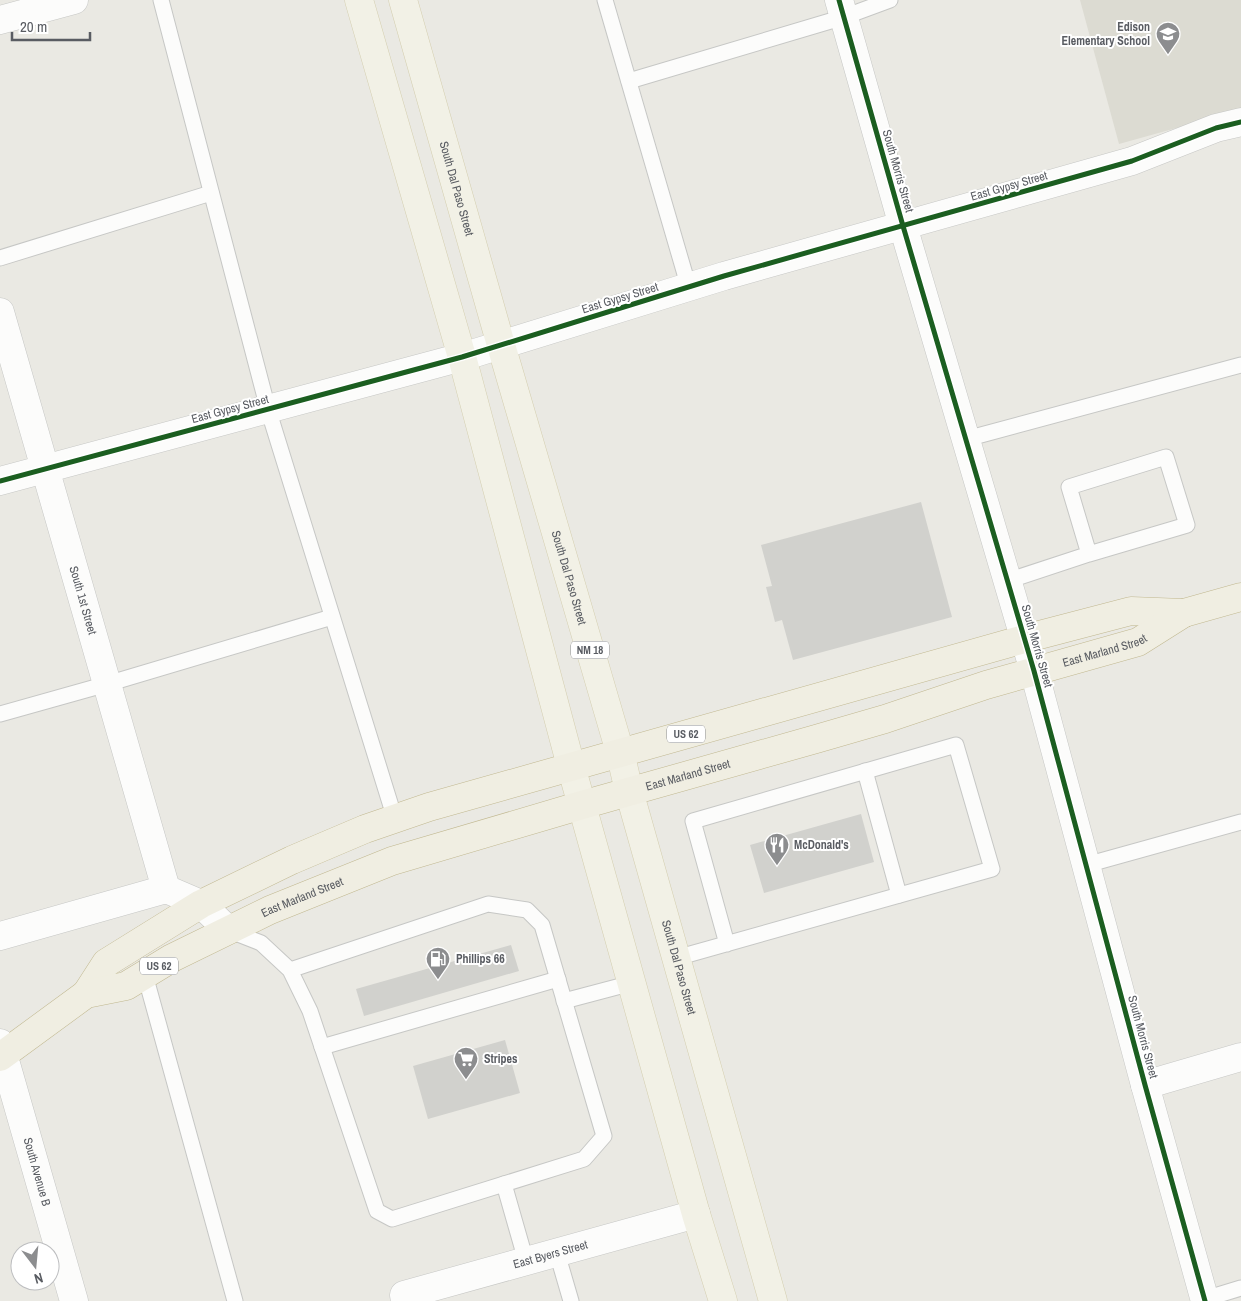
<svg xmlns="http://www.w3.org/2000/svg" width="1241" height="1301" font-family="'Archivo Narrow',sans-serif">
  <rect width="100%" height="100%" fill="#eae9e3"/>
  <path fill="#dcdbd2" d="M1080 0H1241V110L1119 144Z"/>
  <g fill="#d1d1cd">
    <path d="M921 502 952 617 793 660 782 620 775 622 766 587 772 586 761 545Z"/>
    <path d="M861 814 874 862 764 893 750 845Z"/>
    <path d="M511 945 519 971 364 1016 356 989Z"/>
    <path d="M505 1040 520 1093 428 1119 413 1066Z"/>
  </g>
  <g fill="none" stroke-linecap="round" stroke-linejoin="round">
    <defs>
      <g id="service">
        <path d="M161 0 268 409 395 819"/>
        <path d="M605 0 689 288"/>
        <path d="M629 81 844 17 890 0"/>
        <path d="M0 258 211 193"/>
        <path d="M966 439 1241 365"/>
        <path d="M1007 581 1089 554 1187 525 1166 457 1069 487 1089 554"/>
        <path d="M0 714 107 684 332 617"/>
        <path d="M865 771 899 895"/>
        <path d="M1086 865 1241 822"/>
        <path d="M228 930 261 943 290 970 310 1011 377 1211 392 1219 584 1159 604 1136 542 925 527 910 488 904 290 970"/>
        <path d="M676 958 992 869 956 745 693 821 727 944"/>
        <path d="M145 975 235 1301"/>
        <path d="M564 1001 632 983"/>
        <path d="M322 1047 558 979"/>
        <path d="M504 1184 526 1261"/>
        <path d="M557 1253 571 1301"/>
        <path d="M1205 1299 1241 1288"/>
      </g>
      <g id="minor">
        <path d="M839 0 903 226 1034 671 1145 1085 1205 1301"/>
        <path d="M0 20 74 0"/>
        <path id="s1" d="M0 312 166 889"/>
        <path d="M0 481 462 357 724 276 1132 161 1216 128 1241 122"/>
        <path id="s2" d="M0 1043 74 1301"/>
        <path d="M1145 1085 1241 1057"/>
        <path id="s3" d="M405 1301 404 1295 696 1214"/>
      </g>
      <path id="tertiary" d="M0 936 166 889 201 904 228 930"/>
      <g id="primary">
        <path d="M359 0 462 357 571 766 696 1214 723 1301"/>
        <path id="s4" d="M403 0 501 345 620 752 629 791 773 1301"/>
      </g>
      <g id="trunk">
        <path d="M86 994 106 963 201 904 292 860 365 829 429 807 1024 639 1131 611 1184 613"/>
        <path id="s5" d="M0 1057 86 994 126 986 172 958 270 910 392 861 582 805 816 739 885 719 986 685 1138 642 1184 613 1241 597"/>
      </g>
    </defs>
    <use href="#service" stroke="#c6c7c5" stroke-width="17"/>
    <use href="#minor" stroke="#c6c7c5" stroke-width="29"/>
    <use href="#tertiary" stroke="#c6c7c5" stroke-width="29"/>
    <use href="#primary" stroke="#d4ceaf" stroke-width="29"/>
    <use href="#trunk" stroke="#c1b890" stroke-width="29"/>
    <use href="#service" stroke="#fcfcfb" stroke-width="15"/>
    <use href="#minor" stroke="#fcfcfb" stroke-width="28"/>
    <use href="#tertiary" stroke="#fcfcfb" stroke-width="28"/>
    <use href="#primary" stroke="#f2f1e6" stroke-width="28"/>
    <use href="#trunk" stroke="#f0eee2" stroke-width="28"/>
    <defs>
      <g id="cycleway">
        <path d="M839 0 903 226 1034 671 1145 1085 1205 1301"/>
        <path d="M0 481 462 357 724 276 1132 161 1216 128 1241 122"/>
      </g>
    </defs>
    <use href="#cycleway" stroke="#fff" stroke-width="8"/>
    <use href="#cycleway" stroke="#1b5e20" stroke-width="5"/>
  </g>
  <defs>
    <symbol id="school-pin" viewBox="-11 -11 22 30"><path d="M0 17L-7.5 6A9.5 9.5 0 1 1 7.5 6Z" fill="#8c8d8f" stroke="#fff"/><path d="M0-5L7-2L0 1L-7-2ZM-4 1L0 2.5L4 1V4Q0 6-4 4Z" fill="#fff"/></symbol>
    <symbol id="restaurant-pin" viewBox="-11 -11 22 30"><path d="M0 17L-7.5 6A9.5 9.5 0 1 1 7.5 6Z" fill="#8c8d8f" stroke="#fff"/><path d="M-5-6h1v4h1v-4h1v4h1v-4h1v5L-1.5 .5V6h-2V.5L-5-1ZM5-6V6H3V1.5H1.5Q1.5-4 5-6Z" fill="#fff"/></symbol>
    <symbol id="fuel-pin" viewBox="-11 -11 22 30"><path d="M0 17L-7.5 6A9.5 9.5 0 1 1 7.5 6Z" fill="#8c8d8f" stroke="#fff"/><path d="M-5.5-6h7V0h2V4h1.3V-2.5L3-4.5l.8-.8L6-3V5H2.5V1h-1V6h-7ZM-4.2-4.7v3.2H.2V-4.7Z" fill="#fff"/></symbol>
    <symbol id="supermarket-pin" viewBox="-11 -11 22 30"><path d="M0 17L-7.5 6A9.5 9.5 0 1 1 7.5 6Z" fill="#8c8d8f" stroke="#fff"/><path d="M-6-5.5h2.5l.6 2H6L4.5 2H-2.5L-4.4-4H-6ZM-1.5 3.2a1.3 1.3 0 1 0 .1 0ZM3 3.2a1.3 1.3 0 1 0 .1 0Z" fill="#fff"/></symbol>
  </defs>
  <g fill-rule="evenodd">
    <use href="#school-pin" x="1154" y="20" width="28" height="38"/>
    <use href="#restaurant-pin" x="763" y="831" width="28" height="38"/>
    <use href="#fuel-pin" x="424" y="945" width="28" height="38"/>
    <use href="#supermarket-pin" x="452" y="1045" width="28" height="38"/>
  </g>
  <g text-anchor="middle" stroke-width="4" stroke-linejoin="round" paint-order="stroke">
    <g fill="#fff" stroke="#8b8d91" stroke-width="1">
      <rect x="571" y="641.5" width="38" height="17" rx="4"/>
      <rect x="667" y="725.5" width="38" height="17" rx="4"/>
      <rect x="140" y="957.5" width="38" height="17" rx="4"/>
    </g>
    <g font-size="11" font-weight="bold" fill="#595c62">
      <text x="590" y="654">NM 18</text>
      <text x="686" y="738">US 62</text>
      <text x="159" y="970">US 62</text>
    </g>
    <g font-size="12" font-weight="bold" fill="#595c62" stroke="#fff" text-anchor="start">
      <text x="1150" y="31" text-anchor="end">Edison<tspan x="1150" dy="14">Elementary School</tspan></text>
      <text x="794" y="849">McDonald's</text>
      <text x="456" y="963">Phillips 66</text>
      <text x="484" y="1063">Stripes</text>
    </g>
    <g font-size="12" fill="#595c62" stroke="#fff">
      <text transform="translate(898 171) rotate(74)" y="4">South Morris Street</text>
      <text transform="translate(1009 186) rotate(-16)" y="4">East Gypsy Street</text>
      <text dy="4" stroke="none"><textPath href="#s4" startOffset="196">South Dal Paso Street</textPath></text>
      <text transform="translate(620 298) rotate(-17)" y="4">East Gypsy Street</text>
      <text transform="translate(230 409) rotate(-15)" y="4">East Gypsy Street</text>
      <text dy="4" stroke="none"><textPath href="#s4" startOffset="601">South Dal Paso Street</textPath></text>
      <text dy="4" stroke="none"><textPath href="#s1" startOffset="300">South 1st Street</textPath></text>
      <text transform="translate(1037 646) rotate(74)" y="4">South Morris Street</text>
      <text dy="4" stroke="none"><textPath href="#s5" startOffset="1185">East Marland Street</textPath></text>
      <text dy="4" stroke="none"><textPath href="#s5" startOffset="750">East Marland Street</textPath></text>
      <text dy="4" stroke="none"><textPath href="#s5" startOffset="345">East Marland Street</textPath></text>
      <text dy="4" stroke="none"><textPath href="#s4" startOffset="1006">South Dal Paso Street</textPath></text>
      <text transform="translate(1143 1037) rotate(75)" y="4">South Morris Street</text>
      <text dy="4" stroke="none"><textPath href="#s2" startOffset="134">South Avenue B</textPath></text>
      <text dy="4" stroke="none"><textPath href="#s3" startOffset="158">East Byers Street</textPath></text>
    </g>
  </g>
  <g transform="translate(35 1266) rotate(164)"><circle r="24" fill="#ffffff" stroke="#bdbec0"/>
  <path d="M0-4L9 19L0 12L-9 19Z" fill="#8c8d8f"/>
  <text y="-8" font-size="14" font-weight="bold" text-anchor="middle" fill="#595c62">N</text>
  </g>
  <path d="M12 32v8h78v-8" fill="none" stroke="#595c62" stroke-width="2.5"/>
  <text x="20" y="32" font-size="15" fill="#595c62" stroke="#ffffff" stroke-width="4" paint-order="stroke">20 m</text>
</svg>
